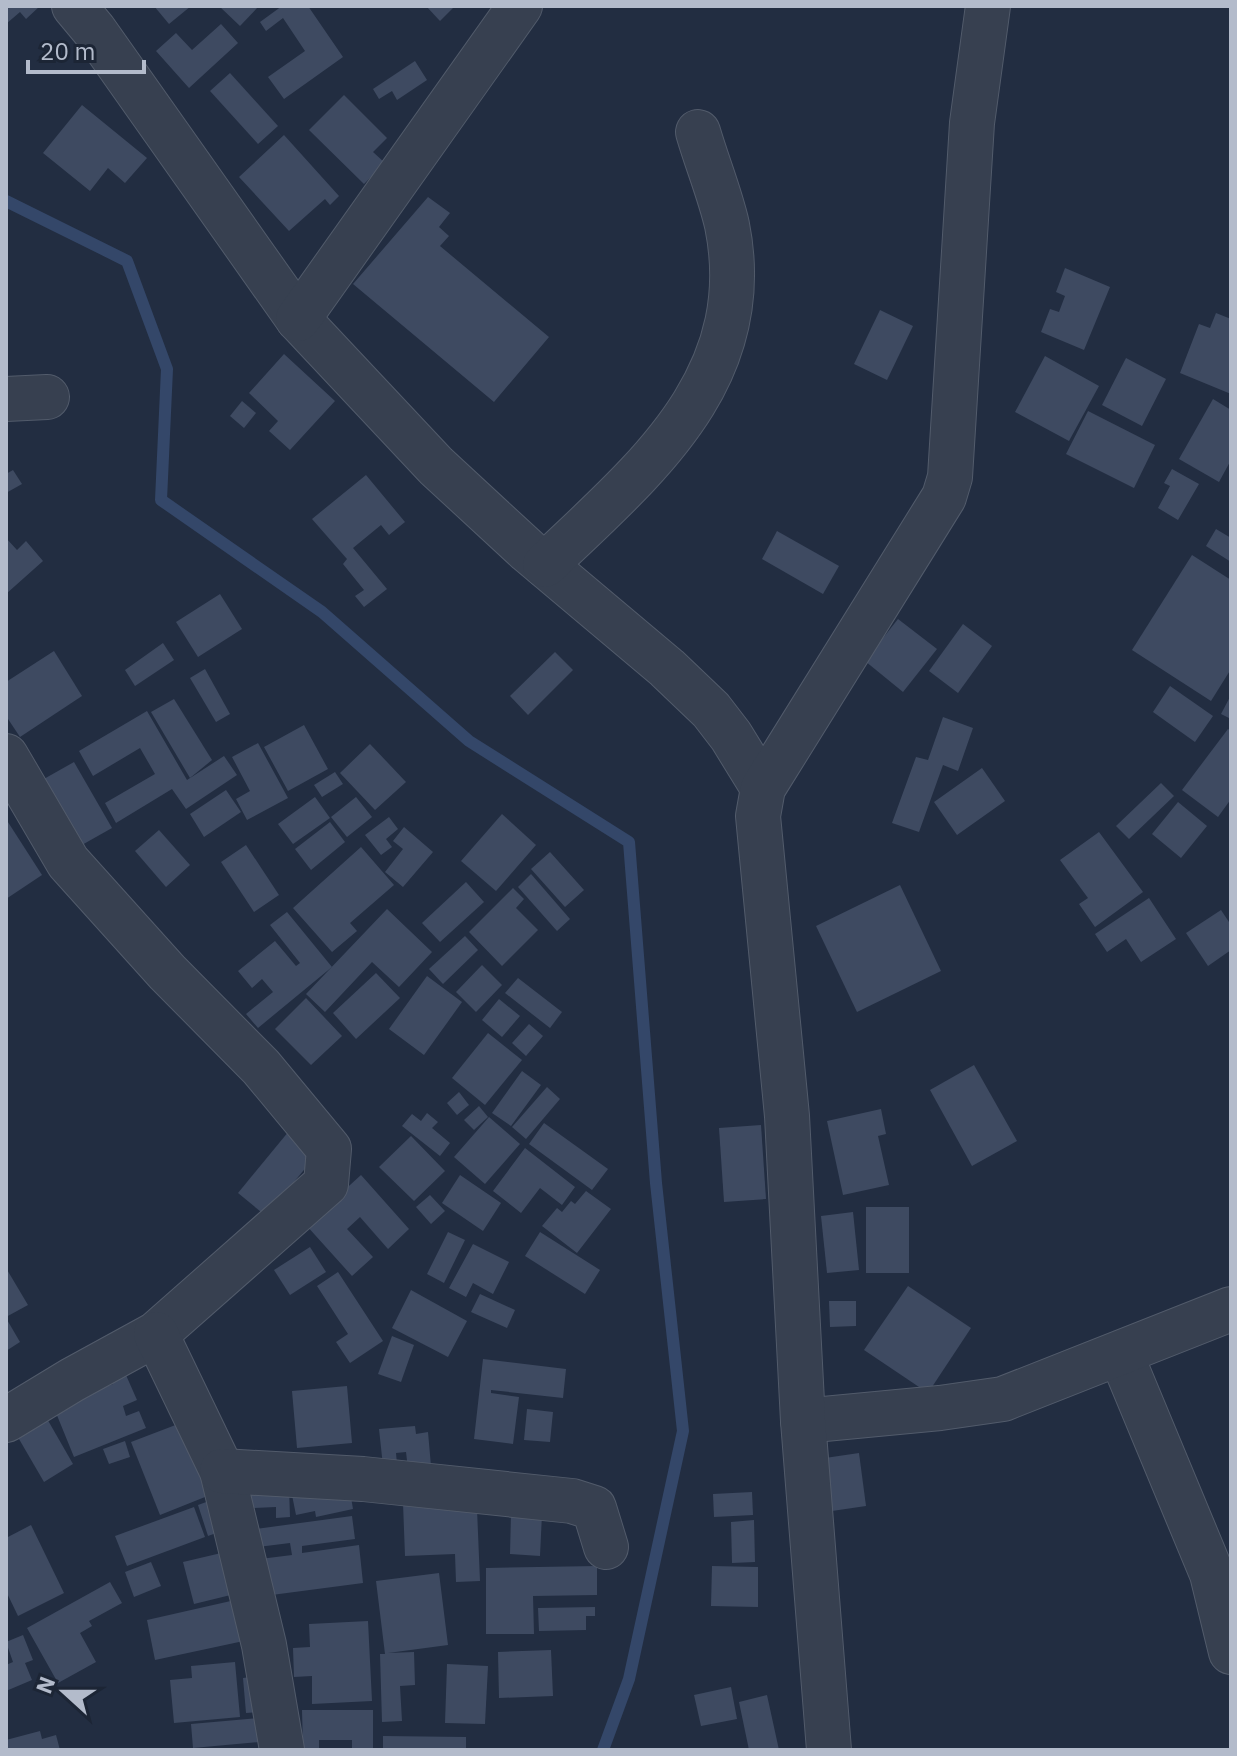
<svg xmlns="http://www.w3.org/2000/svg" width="1237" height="1756" font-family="'IBM Plex Sans',sans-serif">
  <rect width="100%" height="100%" fill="#222d41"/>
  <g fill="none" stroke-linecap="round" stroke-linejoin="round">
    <path stroke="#344769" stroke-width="12" d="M6 201 127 261 167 369 161 500 322 612 469 741 629 842 656 1183 683 1431 629 1679 603 1750"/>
  </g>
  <g fill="#3e4a61">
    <path d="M6 6H40L26 19 20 12 6 24Z"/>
    <path d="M154 6H191L169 24Z"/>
    <path d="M219 6H259L240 26Z"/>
    <path d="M282 6H308L343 57 284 99 268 77 305 51 283 18 266 31 260 22Z"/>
    <path d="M426 6H455L440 21Z"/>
    <path d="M221 24 238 43 189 88 156 51 176 33 192 50Z"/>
    <path d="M415 61 427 80 397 100 392 91 379 99 373 89Z"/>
    <path d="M230 73 278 126 258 144 210 91Z"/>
    <path d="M344 95 387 138 373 152 385 163 364 184 309 130Z"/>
    <path d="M82 105 147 158 125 183 108 168 90 191 43 153Z"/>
    <path d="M284 135 339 196 330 205 325 199 289 231 239 177Z"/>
    <path d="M428 197 450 213 439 227 449 236 440 246 549 337 494 402 353 284Z"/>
    <path d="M1065 268 1110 287 1084 350 1041 332 1050 309 1059 312 1065 296 1056 292Z"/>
    <path d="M880 310 913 326 887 380 854 364Z"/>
    <path d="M1216 313 1231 319V394L1180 373 1199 324 1210 328Z"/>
    <path d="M284 354 335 401 290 450 269 431 278 421 249 393Z"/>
    <path d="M1045 356 1099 386 1069 441 1015 412Z"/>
    <path d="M1126 358 1166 379 1142 426 1102 405Z"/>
    <path d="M1213 399 1231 410V460L1219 482 1179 459Z"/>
    <path d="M242 401 256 413 244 428 230 416Z"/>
    <path d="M1088 411 1155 445 1134 488 1066 454Z"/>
    <path d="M1172 469 1199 484 1178 520 1158 508 1170 486 1164 483Z"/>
    <path d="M13 470 22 484 6 493V474Z"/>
    <path d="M366 475 405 522 389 535 381 525 353 548 387 589 364 607 355 596 364 590 343 564 347 559 312 519Z"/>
    <path d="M1216 529 1231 538V562L1206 546Z"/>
    <path d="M777 531 839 566 823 594 762 559Z"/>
    <path d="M6 538 17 550 26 541 43 561 6 594Z"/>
    <path d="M1192 555 1231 580V669L1211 701 1132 650Z"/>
    <path d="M220 594 242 629 198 657 176 622Z"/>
    <path d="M898 619 937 649 903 692 865 661Z"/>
    <path d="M963 624 992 646 958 693 929 671Z"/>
    <path d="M163 643 174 660 135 686 125 670Z"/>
    <path d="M54 651 82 696 20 737 6 716V682Z"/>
    <path d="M555 652 573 670 528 715 510 696Z"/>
    <path d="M205 669 230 714 216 722 190 678Z"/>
    <path d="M1170 686 1213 716 1195 742 1153 712Z"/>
    <path d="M1231 695V719L1221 714Z"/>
    <path d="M174 699 212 760 190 778 151 712Z"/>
    <path d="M147 711 187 780 224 756 237 775 186 809 172 789 116 823 105 803 155 774 140 748 93 776 79 751Z"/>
    <path d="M943 717 973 728 958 771 943 765 919 832 892 823 916 757 928 760Z"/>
    <path d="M304 725 328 769 288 791 264 747Z"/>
    <path d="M1228 729 1231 731V799L1218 817 1182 790Z"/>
    <path d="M258 743 288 798 247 820 236 799 250 791 232 757Z"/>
    <path d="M370 744 406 782 375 810 340 773Z"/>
    <path d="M74 762 112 828 73 850 35 784Z"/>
    <path d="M982 768 1005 801 957 835 934 802Z"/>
    <path d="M335 772 343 784 322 797 314 785Z"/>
    <path d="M1161 783 1174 796 1129 839 1116 826Z"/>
    <path d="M226 790 241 812 204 837 190 814Z"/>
    <path d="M315 797 330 818 293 844 278 824Z"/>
    <path d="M356 797 372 817 347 837 331 817Z"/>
    <path d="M1178 802 1207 826 1181 858 1152 834Z"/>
    <path d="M502 814 536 845 496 891 461 861Z"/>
    <path d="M389 817 398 829 386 839 392 847 381 855 365 835Z"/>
    <path d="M6 819 42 875 6 899Z"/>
    <path d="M330 822 345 842 311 870 295 849Z"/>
    <path d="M404 827 433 852 403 887 385 872 403 849 393 841Z"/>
    <path d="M159 830 190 865 166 887 135 851Z"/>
    <path d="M1099 832 1143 892 1095 927 1079 904 1088 898 1060 860Z"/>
    <path d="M246 845 279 895 254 912 221 862Z"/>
    <path d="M361 847 394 885 350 923 357 931 332 952 293 908Z"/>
    <path d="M550 852 584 890 565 907 531 869Z"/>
    <path d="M531 874 570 919 557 931 518 887Z"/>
    <path d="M466 882 484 902 440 942 422 923Z"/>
    <path d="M900 885 941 971 857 1012 816 926Z"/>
    <path d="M513 888 524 899 516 908 538 930 502 966 469 932Z"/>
    <path d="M1149 898 1176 939 1141 962 1126 939 1107 952 1095 934Z"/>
    <path d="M387 909 432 952 399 987 372 962 325 1012 306 994Z"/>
    <path d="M1221 910 1231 925V950L1208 966 1186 933Z"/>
    <path d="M287 912 332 967 258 1028 246 1014 273 992 262 979 252 988 238 971 275 941 296 966 300 963 270 925Z"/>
    <path d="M465 936 478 950 443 984 429 969Z"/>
    <path d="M482 965 502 985 476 1012 456 992Z"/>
    <path d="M376 973 400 998 356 1039 333 1013Z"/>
    <path d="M427 976 462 1002 424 1055 389 1029Z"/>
    <path d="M518 978 562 1012 550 1028 505 993Z"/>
    <path d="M306 998 342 1036 311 1065 275 1029Z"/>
    <path d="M499 999 520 1016 502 1037 482 1020Z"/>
    <path d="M529 1024 543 1036 526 1056 512 1043Z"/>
    <path d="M488 1033 522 1060 485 1105 452 1078Z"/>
    <path d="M974 1065 1017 1141 972 1166 930 1090Z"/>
    <path d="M522 1071 541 1085 511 1126 492 1113Z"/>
    <path d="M547 1087 560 1099 526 1139 512 1127Z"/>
    <path d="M459 1092 469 1105 457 1115 447 1103Z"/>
    <path d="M479 1106 488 1117 474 1130 464 1120Z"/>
    <path d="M881 1109 886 1134 878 1136 889 1185 843 1195 827 1121Z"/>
    <path d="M427 1113 438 1122 432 1128 450 1143 440 1156 402 1126 412 1114 421 1121Z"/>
    <path d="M489 1117 520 1144 485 1184 454 1157Z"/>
    <path d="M544 1123 608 1169 592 1190 529 1144Z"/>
    <path d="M761 1125 766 1199 724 1202 719 1128Z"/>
    <path d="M289 1131 317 1154 266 1216 238 1193Z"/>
    <path d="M411 1136 445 1171 414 1201 379 1167Z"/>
    <path d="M525 1148 575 1187 562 1205 540 1188 521 1213 493 1191Z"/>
    <path d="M361 1175 409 1229 388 1249 360 1217 347 1229 373 1257 352 1276 306 1225Z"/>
    <path d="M460 1175 501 1203 483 1231 442 1203Z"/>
    <path d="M586 1191 611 1209 577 1253 542 1226 557 1208 562 1212 571 1201 575 1204Z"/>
    <path d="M430 1195 445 1211 431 1224 416 1207Z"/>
    <rect x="866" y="1207" width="43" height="66"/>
    <path d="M853 1212 859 1270 827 1273 821 1216Z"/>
    <path d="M448 1232 465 1240 444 1283 427 1274Z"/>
    <path d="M540 1232 600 1270 585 1294 525 1256Z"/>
    <path d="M473 1244 509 1262 493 1294 473 1283 466 1297 449 1288Z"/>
    <path d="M310 1247 326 1272 290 1295 274 1270Z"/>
    <path d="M6 1268 28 1305 6 1317Z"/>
    <path d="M338 1272 383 1341 350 1363 336 1342 348 1334 317 1286Z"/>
    <path d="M908 1286 971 1328 928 1393 864 1350Z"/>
    <path d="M411 1290 467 1321 448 1357 392 1328Z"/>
    <path d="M480 1294 515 1310 507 1328 471 1312Z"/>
    <path d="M829 1301H856V1326L830 1327Z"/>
    <path d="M6 1318 20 1342 6 1351Z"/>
    <path d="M392 1336 414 1345 401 1382 378 1374Z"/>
    <path d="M483 1359 566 1369 563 1398 491 1390V1393L519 1397 513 1444 474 1439Z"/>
    <path d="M122 1366 137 1400 123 1406 126 1416 139 1411 146 1428 74 1457 54 1408 113 1384 109 1372Z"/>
    <path d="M347 1386 352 1443 297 1448 292 1391Z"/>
    <path d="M527 1409 553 1412 550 1442 524 1440Z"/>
    <path d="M42 1410 73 1464 44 1482 12 1427Z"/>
    <path d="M186 1421 220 1491 160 1515 131 1442Z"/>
    <path d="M415 1426 416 1434 428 1432 431 1466 408 1469 406 1452 396 1453 397 1464 383 1466 379 1429Z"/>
    <path d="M125 1441 130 1457 109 1464 103 1449Z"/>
    <path d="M859 1453 866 1506 832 1511 825 1458Z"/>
    <path d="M348 1479 353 1509 316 1517 315 1511 296 1515 291 1490Z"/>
    <path d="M289 1487 290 1517 276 1518V1507L251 1508 237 1489Z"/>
    <path d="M752 1492 753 1515 714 1517 713 1494Z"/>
    <path d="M220 1497 230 1528 208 1536 198 1505Z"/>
    <path d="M452 1501V1511L477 1509 480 1581 456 1582 455 1554 405 1556 403 1503Z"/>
    <path d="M194 1507 205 1537 127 1566 115 1536Z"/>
    <path d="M511 1513 542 1514 540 1556 510 1554Z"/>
    <path d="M352 1516 355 1539 302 1546V1553L359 1545 363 1583 264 1596 260 1559 292 1555 290 1543 250 1548 248 1530Z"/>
    <path d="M754 1520 755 1562 732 1563 731 1522Z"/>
    <path d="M31 1525 64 1593 18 1616 6 1591V1538Z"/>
    <path d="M234 1550 243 1592 194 1604 183 1562Z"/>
    <path d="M151 1562 161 1586 134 1597 125 1572Z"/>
    <path d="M597 1566V1595L533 1596 534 1634H486V1568Z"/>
    <path d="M712 1566 758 1567V1607L711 1606Z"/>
    <path d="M439 1573 448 1645 388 1653 414 1652 415 1685 400 1686 402 1721 382 1722 380 1654H385L376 1581Z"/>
    <path d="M110 1582 122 1603 89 1621 92 1626 80 1633 96 1662 58 1683 27 1628Z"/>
    <path d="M244 1598 253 1639 155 1660 147 1620Z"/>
    <path d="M595 1607V1616H586V1630L539 1631 538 1608Z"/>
    <path d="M368 1621 372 1701 312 1704V1676L294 1677 293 1648 310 1647 309 1624Z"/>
    <path d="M23 1635 33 1660 25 1663 32 1680 6 1691V1665L13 1662 6 1642Z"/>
    <path d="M551 1650 553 1696 499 1698 498 1652Z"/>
    <path d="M235 1662 240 1717 174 1723 170 1680 192 1678 191 1666Z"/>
    <path d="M447 1664 488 1666 485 1724 445 1723Z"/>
    <path d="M265 1675 269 1711 246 1713 243 1678Z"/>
    <path d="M731 1687 737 1719 701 1726 694 1695Z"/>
    <path d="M767 1695 779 1750H749L739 1702Z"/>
    <path d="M302 1710H373V1750H352V1740H319V1748H303Z"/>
    <path d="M269 1717 271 1741 193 1748 191 1724Z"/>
    <path d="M40 1731 42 1739 56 1735 60 1750H6V1740Z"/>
    <path d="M383 1736 466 1737V1750H383Z"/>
  </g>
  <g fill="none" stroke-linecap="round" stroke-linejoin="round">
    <defs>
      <g id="minor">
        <path d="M74 6 94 30 298 319 436 466 528 551 667 668 711 710 731 736 763 788"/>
        <path d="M298 319 520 6"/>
        <path d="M6 399 47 397"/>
        <path d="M545 565C644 470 758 379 727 225 720 194 707 163 698 132"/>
        <path d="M6 756 68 862 167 972 261 1067 329 1149 326 1184 156 1334 72 1380 6 1420"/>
        <path d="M156 1334 222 1471 264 1645 282 1750"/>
        <path d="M1121 1355 1212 1574 1231 1652"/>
        <path d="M803 1421 940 1408 1003 1399 1231 1309"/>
        <path d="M222 1471 363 1479 572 1501 594 1508 606 1547"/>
        <path d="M829 1750 803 1421 787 1116 758 816 763 788 944 497 950 477 972 123 988 6"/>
      </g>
    </defs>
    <use href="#minor" stroke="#525b6b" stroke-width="46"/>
    <use href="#minor" stroke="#374050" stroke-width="44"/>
  </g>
  <rect width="1237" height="1756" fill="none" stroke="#b3bbcb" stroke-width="16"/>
  <g transform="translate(64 1692) rotate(291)" stroke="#1c2535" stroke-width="6" paint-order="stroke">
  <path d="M0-6L14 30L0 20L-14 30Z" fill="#b3bbcb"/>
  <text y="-12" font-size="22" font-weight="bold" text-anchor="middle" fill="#b3bbcb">N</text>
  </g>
  <path d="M28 60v12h116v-12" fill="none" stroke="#b3bbcb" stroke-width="4"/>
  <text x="40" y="60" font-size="24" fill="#b3bbcb" stroke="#1c2535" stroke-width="6" paint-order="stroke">20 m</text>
</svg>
